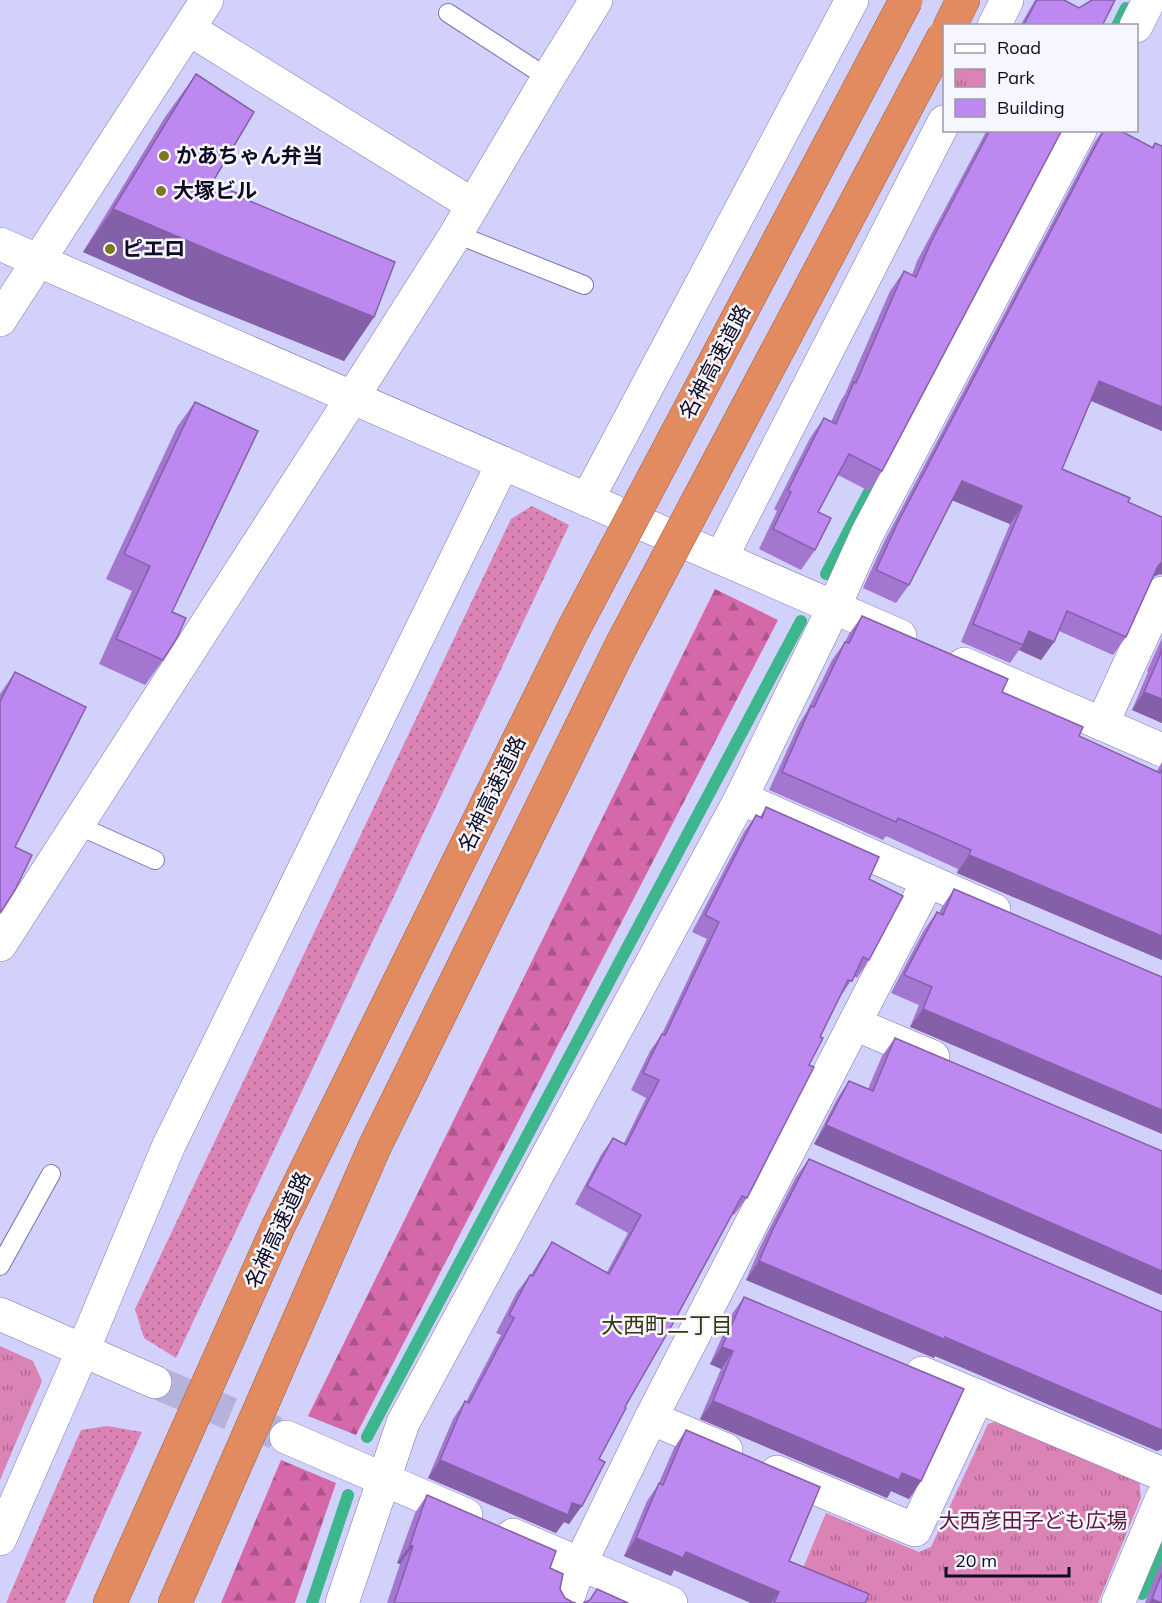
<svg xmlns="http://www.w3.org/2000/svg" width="1162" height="1603" font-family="Mulish,'Noto Sans JP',sans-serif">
  <defs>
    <pattern id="grass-dots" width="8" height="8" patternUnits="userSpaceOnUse" patternTransform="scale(1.5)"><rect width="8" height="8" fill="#da83b4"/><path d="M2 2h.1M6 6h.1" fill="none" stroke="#af6992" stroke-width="1.8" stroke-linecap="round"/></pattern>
    <pattern id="forest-firs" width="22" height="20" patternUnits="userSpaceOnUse" patternTransform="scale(1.5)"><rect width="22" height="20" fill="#d568a8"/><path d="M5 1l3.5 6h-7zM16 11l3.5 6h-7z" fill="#ab5488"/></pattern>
    <pattern id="park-tufts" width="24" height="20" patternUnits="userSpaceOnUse" patternTransform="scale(1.5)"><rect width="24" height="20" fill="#da83b4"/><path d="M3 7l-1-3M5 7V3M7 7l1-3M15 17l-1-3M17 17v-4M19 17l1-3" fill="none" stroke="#af6992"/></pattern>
  </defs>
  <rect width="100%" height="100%" fill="#d2d1fb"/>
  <g fill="url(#grass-dots)">
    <path d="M532 506 569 525 176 1358 144 1338 135 1309 511 519Z"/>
    <path d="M107 1426 142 1432 65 1603H6L81 1430Z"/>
  </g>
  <g fill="url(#forest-firs)">
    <path d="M715 589 778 620 356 1435 308 1416Z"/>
    <path d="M281 1460 336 1483 295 1603H221Z"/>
  </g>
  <g fill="url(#park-tufts)">
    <path d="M0 1346 33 1361 42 1381 0 1480Z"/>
    <path d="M1000 1420 1139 1479 1141 1498 1098 1603H855L798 1580 826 1513 919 1552 931 1547 988 1424Z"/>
  </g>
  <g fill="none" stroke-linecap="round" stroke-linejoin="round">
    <g stroke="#3eb68d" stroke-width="12">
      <path d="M1117 26 1126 8"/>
      <path d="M826 574 880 471"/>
      <path d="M367 1437 801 621"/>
      <path d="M1142 1594 1162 1547"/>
      <path d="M312 1603 348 1495"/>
    </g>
    <path stroke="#b5b3db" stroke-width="33" stroke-dasharray="33 16" stroke-linecap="butt" d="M155 1382 286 1437"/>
    <defs>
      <g id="service">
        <path d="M448 13 548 78"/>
        <path d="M456 234 584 285"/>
        <path d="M77 825 155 860"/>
        <path d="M0 1266 51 1174"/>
      </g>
      <g id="minor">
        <path d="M994 26 1007 0"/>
        <path d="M1136 26 1149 0"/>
        <path d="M189 29 473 205"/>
        <path d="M0 244 900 636"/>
        <path d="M587 500 852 0"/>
        <path d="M721 558 944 122"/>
        <path d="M964 664 1162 750"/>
        <path d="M1102 724 1162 593"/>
        <path d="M741 798 994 910"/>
        <path d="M0 945 352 398 456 234 548 78 596 0"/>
        <path d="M855 1024 933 1057"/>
        <path d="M0 1314 155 1382"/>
        <path d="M922 1373 1162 1474"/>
        <path d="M651 1418 726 1450"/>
        <path d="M286 1437 466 1515"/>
        <path d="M777 1472 915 1530 978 1396"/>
        <path d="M513 1535 671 1603"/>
        <path d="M0 1539 83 1350 169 1145 503 463"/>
        <path d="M342 1603 403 1423 741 798 834 607 867 534 1080 130"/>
        <path d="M566 1603 580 1564 651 1418 928 881"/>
        <path d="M1118 1603 1162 1498"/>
      </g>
      <path id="tertiary" d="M0 320 207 0"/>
      <g id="motorway">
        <path d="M950 26 963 0"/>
        <path d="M110 1603 278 1227 573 630"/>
        <path d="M175 1603 375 1146 621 646"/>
      </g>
    </defs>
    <use href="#service" stroke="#7975b5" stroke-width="20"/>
    <use href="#minor" stroke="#7975b5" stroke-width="34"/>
    <use href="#tertiary" stroke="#7975b5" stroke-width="34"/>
    <use href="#motorway" stroke="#985e4b" stroke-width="34"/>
    <use href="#service" stroke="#fff" stroke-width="18"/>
    <use href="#minor" stroke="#fff" stroke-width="33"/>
    <use href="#tertiary" stroke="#fff" stroke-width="33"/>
    <use href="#motorway" stroke="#e28a60" stroke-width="33"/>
    <defs>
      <g id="motorway-bridge">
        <path d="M573 630 906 0"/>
        <path d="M621 646 944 36"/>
      </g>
    </defs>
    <use href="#motorway-bridge" stroke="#985e4b" stroke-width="34" stroke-linecap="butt"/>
    <use href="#motorway-bridge" stroke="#e28a60" stroke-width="33"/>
  </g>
  <g fill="#a376cf">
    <path d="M1035 0H1064L1102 26H1020Z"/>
    <path d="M196 74 212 183 374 317 344 361 190 299 83 252 165 117Z"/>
    <path d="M987 130H1062L882 471 869 491 838 475 818 512 815 550 801 570 759 549 777 511 774 509 810 438 824 418 831 422 840 402 845 394 890 291 904 271 912 275 917 261Z"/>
    <path d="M1103 130H1119L1152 147 1155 143 1162 431 1091 401 1062 469 1128 502 1160 574 1153 577 1126 637 1113 655 1059 631 1054 642 1041 660 1019 650 1010 663 961 642 1010 524 952 500 909 585 896 603 863 588 884 542 1094 143Z"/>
    <path d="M195 402 172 612 163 660 145 685 99 664 132 591 106 579 177 427Z"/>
    <path d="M862 616 1002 692 1079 736 1157 771 1162 762V960L957 873 958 869 886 836 883 840 769 790 799 724 807 711 832 660 845 642 849 634Z"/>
    <path d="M1162 638V723L1132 710 1148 672 1147 671Z"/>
    <path d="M15 672V890L0 913V694Z"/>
    <path d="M766 807 869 879V960L857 978 854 976 839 999 820 1037 747 1198 734 1215 732 1214 625 1407 599 1459 569 1524 564 1522 556 1533 428 1478 453 1419 465 1401 466 1402 501 1335 496 1333 517 1292 530 1275H531L540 1260 552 1242 607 1272 628 1233 575 1204 601 1155 613 1138 624 1143 646 1098 631 1090 650 1051 662 1034 707 939 692 932 744 832 756 815 760 817Z"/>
    <path d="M954 889 1162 977 910 1027 919 1005 891 993 924 930 937 912 939 913 942 907Z"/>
    <path d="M895 1038 1162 1151V1295L814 1144 837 1099 849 1081 868 1089 882 1056Z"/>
    <path d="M809 1159 1162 1312V1449L1157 1451 935 1356 934 1358 746 1280 761 1245 796 1177Z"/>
    <path d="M744 1297 921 1481 909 1499 891 1491 887 1498 700 1419 721 1369 710 1364 732 1314Z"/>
    <path d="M686 1430 789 1561 865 1603H751L674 1570 671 1576 624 1556 647 1501 658 1485 674 1448Z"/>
    <path d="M427 1495 550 1568 565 1598 572 1602 576 1603H387L400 1564 397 1563 415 1513Z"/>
    <path d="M1162 1562V1603H1145L1156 1574Z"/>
  </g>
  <g fill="#8460a9">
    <path d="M113 209 374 317 344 361 190 299 83 252Z"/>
    <path d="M1099 381 1162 407V431L1087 399Z"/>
    <path d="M962 481 1022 506 1010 524 949 499Z"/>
    <path d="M1162 562V575L1160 574 1152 577 1158 566Z"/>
    <path d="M1029 631 1054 642 1041 660 1019 650 1023 645Z"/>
    <path d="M1144 692 1162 699V723L1132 710Z"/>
    <path d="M969 855 1162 936V960L957 873Z"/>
    <path d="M923 1009 1162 1110V1134L910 1027Z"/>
    <path d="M826 1125 1162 1271V1295L814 1144Z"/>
    <path d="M759 1261 945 1337 1162 1430V1449L1157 1451 935 1356 934 1358 746 1280Z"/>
    <path d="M722 1347 733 1351 721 1369 710 1364Z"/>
    <path d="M713 1401 902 1473 921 1481 909 1499 891 1491 887 1498 700 1419Z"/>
    <path d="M440 1460 572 1503 582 1506 569 1524 564 1522 556 1533 428 1478Z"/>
    <path d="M636 1538 686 1552 779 1592 771 1603H751L674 1570 671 1576 624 1556Z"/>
    <path d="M410 1545 413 1546 400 1564 397 1563Z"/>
    <path d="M1152 1599 1162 1603H1149Z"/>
  </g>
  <g fill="#bd89f1" stroke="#8460a9" stroke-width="1.5">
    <path d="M1037 0H1064L1079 8 1092 0H1115L1102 26H1023Z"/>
    <path d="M196 74 254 112 212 183 239 194 238 196 395 262 374 317 221 255 113 209Z"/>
    <path d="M990 130H1062L882 471 849 454 818 512 831 518 815 550 773 529 791 492 788 490 824 418 836 424 854 382 856 383 904 271 916 277 931 242Z"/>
    <path d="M1104 130H1119L1153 148 1155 143 1162 146V407L1099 381 1062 469 1130 498 1128 502 1162 517V562L1158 566 1126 637 1067 611 1054 642 1029 631 1023 645 973 624 1022 506 962 481 909 585 876 570 897 524Z"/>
    <path d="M195 402 258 431 172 612 186 618 177 638 163 660 116 639 150 566 124 554Z"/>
    <path d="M862 616 1008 679 1002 692 1083 727 1079 736 1160 773 1162 769V936L969 855 971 850 898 818 896 822 782 772 811 706 814 707 845 642 849 643Z"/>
    <path d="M1162 648V699L1144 692 1161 653H1160Z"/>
    <path d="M15 672 86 707 15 847 32 855 15 890 1 912 0 911V702Z"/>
    <path d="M766 807 879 857 869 879 903 896 869 960 863 957 852 981 848 980 820 1037 823 1038 809 1065 814 1067 747 1198 742 1196 672 1325 625 1407 626 1408 599 1459 605 1462 582 1506 572 1503 568 1515 440 1460 465 1401 469 1403 514 1318 509 1315 530 1275 533 1276 552 1242 609 1274 641 1215 587 1186 613 1138 626 1145 659 1080 643 1073 662 1034 665 1035 719 922 705 915 756 815 762 818Z"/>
    <path d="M954 889 1162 977V1110L923 1009 932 987 904 975 937 912 943 915Z"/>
    <path d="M895 1038 1162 1151V1271L826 1125 849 1081 873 1091Z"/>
    <path d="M809 1159 1162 1312V1430L945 1337 946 1340 759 1261 774 1227Z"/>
    <path d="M744 1297 964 1389 921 1481 902 1473 899 1480 713 1401 733 1351 722 1347Z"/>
    <path d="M686 1430 820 1487 789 1561 869 1594 865 1603H774L779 1592 686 1552 683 1558 636 1538 659 1483 663 1485Z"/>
    <path d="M427 1495 556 1551 550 1568 563 1574 560 1589 565 1598 572 1602 576 1603H394L413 1546 410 1545Z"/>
    <path d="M1162 1573V1603L1152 1599Z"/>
    <path d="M597 1589 628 1603H583L590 1600Z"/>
  </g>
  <g fill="#7d771d" stroke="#f6f6fe" stroke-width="2">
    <circle cx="164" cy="156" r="6"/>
    <circle cx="161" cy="191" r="6"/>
    <circle cx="110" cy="249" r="6"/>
  </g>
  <g text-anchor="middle" stroke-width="5" stroke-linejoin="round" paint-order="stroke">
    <g font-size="21" font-weight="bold" fill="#0f0b23" stroke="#f6f6fe" text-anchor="start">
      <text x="176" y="163">かあちゃん弁当</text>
      <text x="173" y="198">大塚ビル</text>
      <text x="122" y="256">ピエロ</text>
    </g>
    <g font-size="21" fill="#0f0b23" stroke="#f6f6fe">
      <text transform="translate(715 362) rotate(-62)" y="7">名神高速道路</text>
      <text transform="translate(492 794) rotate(-64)" y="7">名神高速道路</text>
      <text transform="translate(278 1230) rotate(-65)" y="7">名神高速道路</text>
    </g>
    <g font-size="21" fill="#5c1742" stroke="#f6f6fe">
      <text x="1033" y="1528">大西彦田子ども広場</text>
    </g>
    <g font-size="22" fill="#38360c" stroke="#f6f6fe">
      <text x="667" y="1333">大西町二丁目</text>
    </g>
  </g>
  <rect x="943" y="24" width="195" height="108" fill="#f6f6fe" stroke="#9a98a6" stroke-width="1.5"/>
  <rect x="955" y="44" width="30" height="9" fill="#ffffff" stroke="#9a98a6" stroke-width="1.5"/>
  <text x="997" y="54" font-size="18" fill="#0f0b23">Road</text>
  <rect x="955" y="69" width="30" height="18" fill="url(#park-tufts)" stroke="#9a98a6" stroke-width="1.5"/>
  <text x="997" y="84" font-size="18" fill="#0f0b23">Park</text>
  <rect x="955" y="99" width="30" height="18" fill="#bd89f1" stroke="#9a98a6" stroke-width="1.5"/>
  <text x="997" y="114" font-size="18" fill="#0f0b23">Building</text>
  <path d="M946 1567v9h123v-9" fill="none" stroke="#0f0b23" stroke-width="3"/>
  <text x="955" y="1567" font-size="18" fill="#0f0b23" stroke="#f6f6fe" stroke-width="4.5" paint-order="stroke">20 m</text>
</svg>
